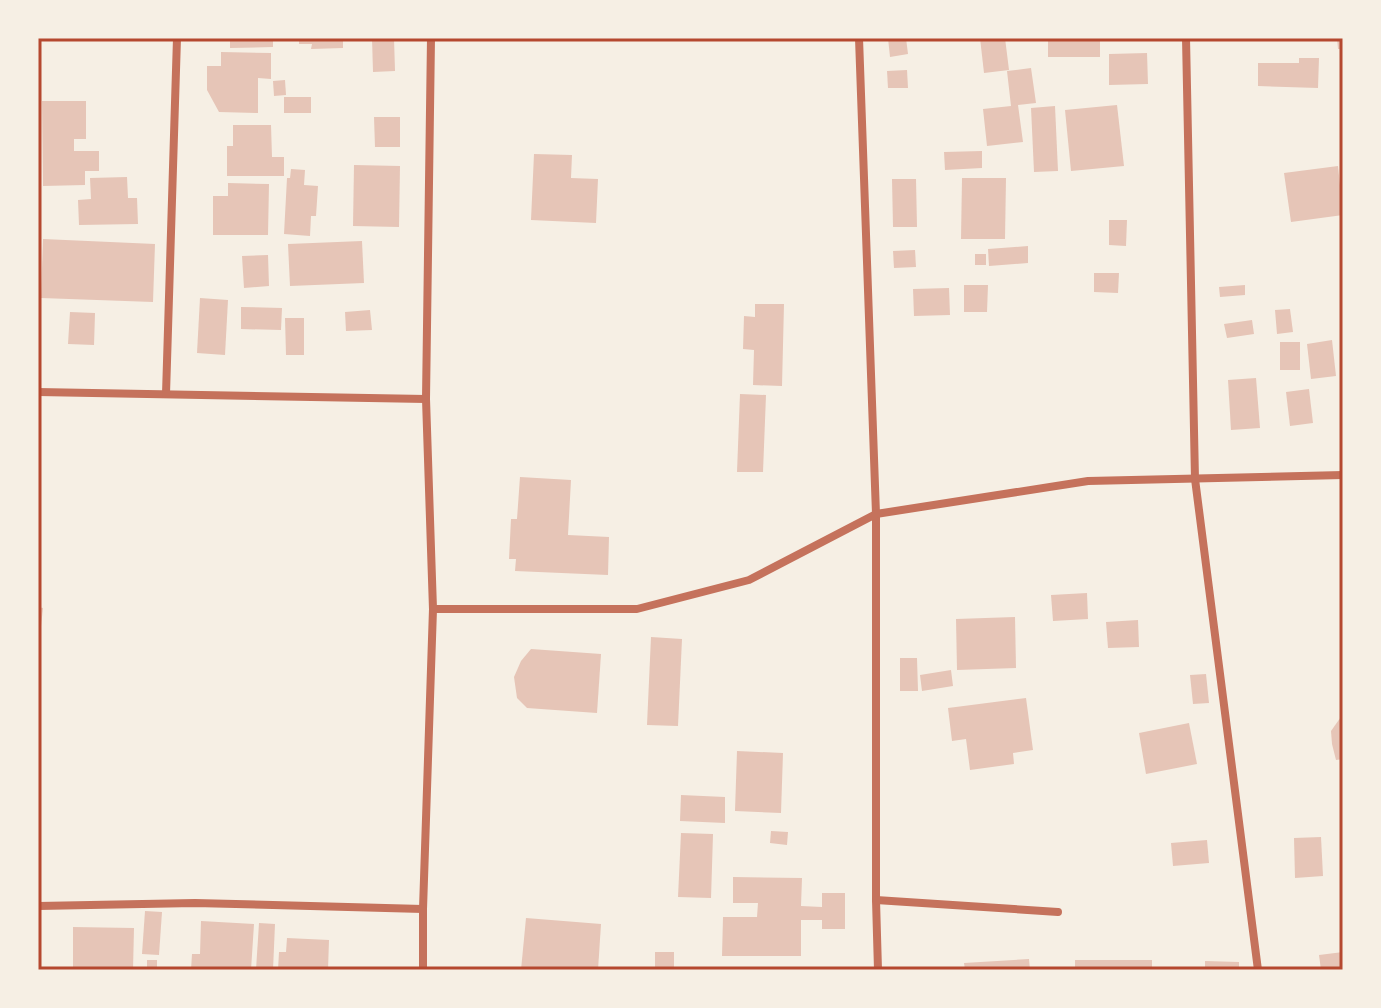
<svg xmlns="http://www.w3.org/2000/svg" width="1381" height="1008" font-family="Poppins,sans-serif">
  <rect width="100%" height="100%" fill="#f6efe4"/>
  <g fill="#e6c5b7">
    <path d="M230 38H273V47L230 48Z"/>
    <path d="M299 38H343V48L311 49 312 44H299Z"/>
    <path d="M372 38H394L395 71 373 72Z"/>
    <path d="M888 38H906L908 54 890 57Z"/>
    <path d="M980 38H1005L1009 70 984 73Z"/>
    <rect x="1048" y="38" width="52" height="19"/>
    <path d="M1337 38H1343V49H1338Z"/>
    <path d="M221 52 271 53V79L258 78V113L219 112 207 90V66H221Z"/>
    <path d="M1147 53 1148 84 1109 85V54Z"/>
    <path d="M1299 58H1319L1318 88 1258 86V63H1299Z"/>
    <path d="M1031 68 1036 103 1018 105 1023 142 987 146 983 109 1011 106 1007 71Z"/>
    <path d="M907 70 908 88H888L887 71Z"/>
    <path d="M285 80 286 95 274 96 273 81Z"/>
    <rect x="284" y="97" width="27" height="16"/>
    <path d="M42 101H86V139H74V151H99V171H85V185L43 186Z"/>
    <path d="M1117 105 1124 166 1071 171 1065 110Z"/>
    <path d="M1055 106 1058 171 1034 172 1031 108Z"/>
    <path d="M374 117H400V147H375Z"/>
    <path d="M233 125H271L272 157H284V176H227V146H233Z"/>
    <path d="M982 151V168L945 170 944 152Z"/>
    <path d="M534 154 572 155 571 178 598 179 596 223 531 220Z"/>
    <path d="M354 165 400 166 399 227 353 226Z"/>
    <path d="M1338 166 1343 215 1291 222 1284 173Z"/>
    <path d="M291 169 305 170 304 185 318 186 316 216H311L310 236 284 234 287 178H290Z"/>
    <path d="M127 177 128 198H137L138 224 79 225 78 200 91 199 90 178Z"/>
    <path d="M962 178H1006L1005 239H961Z"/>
    <path d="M892 179H916L917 227H893Z"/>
    <path d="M228 183 269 184 268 235H213V196H228Z"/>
    <path d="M1109 220H1127L1126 246 1109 245Z"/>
    <path d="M43 239 155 244 153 302 41 298Z"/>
    <path d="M362 241 364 283 290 286 288 244Z"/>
    <path d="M1028 246V263L989 266 988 249Z"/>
    <path d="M915 250 916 267 894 268 893 251Z"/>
    <rect x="975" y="254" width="11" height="11"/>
    <path d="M268 255 269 286 244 288 242 256Z"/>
    <path d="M1094 273H1119L1118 293 1094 292Z"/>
    <path d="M964 285H988L987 312H964Z"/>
    <path d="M1245 285V295L1220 297 1219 287Z"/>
    <path d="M949 288 950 315 914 316 913 289Z"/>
    <path d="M200 298 228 300 225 355 197 353Z"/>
    <path d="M755 304H784L782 386 753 385 754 350 743 349 744 316 755 317Z"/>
    <path d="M241 307 282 308 281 330 241 329Z"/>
    <path d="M1290 309 1293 332 1277 334 1275 310Z"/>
    <path d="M370 310 372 330 346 331 345 312Z"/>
    <path d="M70 312 95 313 94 345 68 344Z"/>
    <path d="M285 318H304V355H286Z"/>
    <path d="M1252 320 1254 334 1227 338 1224 324Z"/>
    <path d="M1332 340 1336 376 1311 379 1307 344Z"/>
    <rect x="1280" y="342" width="20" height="28"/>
    <path d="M1256 378 1260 428 1231 430 1228 380Z"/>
    <path d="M1309 389 1313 423 1290 426 1286 392Z"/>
    <path d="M740 394 766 395 763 472H737Z"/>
    <path d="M520 477 571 480 568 535 609 537 608 575 515 571 516 559H509L511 519H517Z"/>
    <path d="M1087 593 1088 619 1053 621 1051 595Z"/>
    <path d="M38 607 43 608 40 635H38Z"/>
    <path d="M1015 617 1016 668 957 670 956 619Z"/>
    <path d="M1138 620 1139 647 1108 648 1106 622Z"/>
    <path d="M651 637 682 639 678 726 647 725Z"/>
    <path d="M531 649 601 654 597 713 527 708 517 698 514 677 521 661Z"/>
    <path d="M900 658H917L918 691H900Z"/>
    <path d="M951 670 953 686 922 691 920 675Z"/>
    <path d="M1206 674 1209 703 1193 704 1190 675Z"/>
    <path d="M1026 698 1033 750 1013 753 1014 764 970 770 966 739 952 741 948 708Z"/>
    <path d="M1343 714V759L1336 760 1332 744 1331 731Z"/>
    <path d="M1189 723 1197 764 1146 774 1139 733Z"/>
    <path d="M737 751 783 753 781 813 735 811Z"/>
    <path d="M681 795 725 797V823L680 821Z"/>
    <path d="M771 831 788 832 787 845 770 843Z"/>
    <path d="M681 833 713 834 711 898 678 897Z"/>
    <path d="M1321 837 1323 876 1295 878 1294 838Z"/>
    <path d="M1207 840 1209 863 1173 866 1171 843Z"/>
    <path d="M733 877 802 878 801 906 822 907V893H845V929H822V920H801V956H722L723 917H757L758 903H733Z"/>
    <path d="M145 911 162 912 159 955 142 954Z"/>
    <path d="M526 918 601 924 598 970H521Z"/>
    <path d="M201 921 254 924 251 970H191L192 954H200Z"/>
    <path d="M259 923 275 924 273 970H256Z"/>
    <path d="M73 927 134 928 133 970H73Z"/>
    <path d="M287 938 329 940 328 970H278L279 952H286Z"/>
    <rect x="655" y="952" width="19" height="18"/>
    <path d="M1343 952V970H1321L1319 955Z"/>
    <path d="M1029 959 1030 970H965L964 963Z"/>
    <rect x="147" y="960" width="10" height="10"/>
    <rect x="1075" y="960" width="77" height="10"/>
    <path d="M1205 961 1239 962V970H1205Z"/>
  </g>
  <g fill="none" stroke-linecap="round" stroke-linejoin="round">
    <g stroke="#c5725c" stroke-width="8">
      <path d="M859 38 876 514V900L878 970"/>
      <path d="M1186 38 1195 479 1258 970"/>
      <path d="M38 392 426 399"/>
      <path d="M166 394 177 38"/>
      <path d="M433 609H637L749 580 876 514 1088 481 1343 475"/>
      <path d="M876 900 1058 912"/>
      <path d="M38 906 195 903 423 909"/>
      <path d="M423 970V909L433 609 426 399 431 38"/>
    </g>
  </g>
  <rect width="1381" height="1008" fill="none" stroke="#f6efe4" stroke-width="80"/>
  <rect x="40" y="40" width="1301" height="928" fill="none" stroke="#b5482f" stroke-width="3"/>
</svg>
